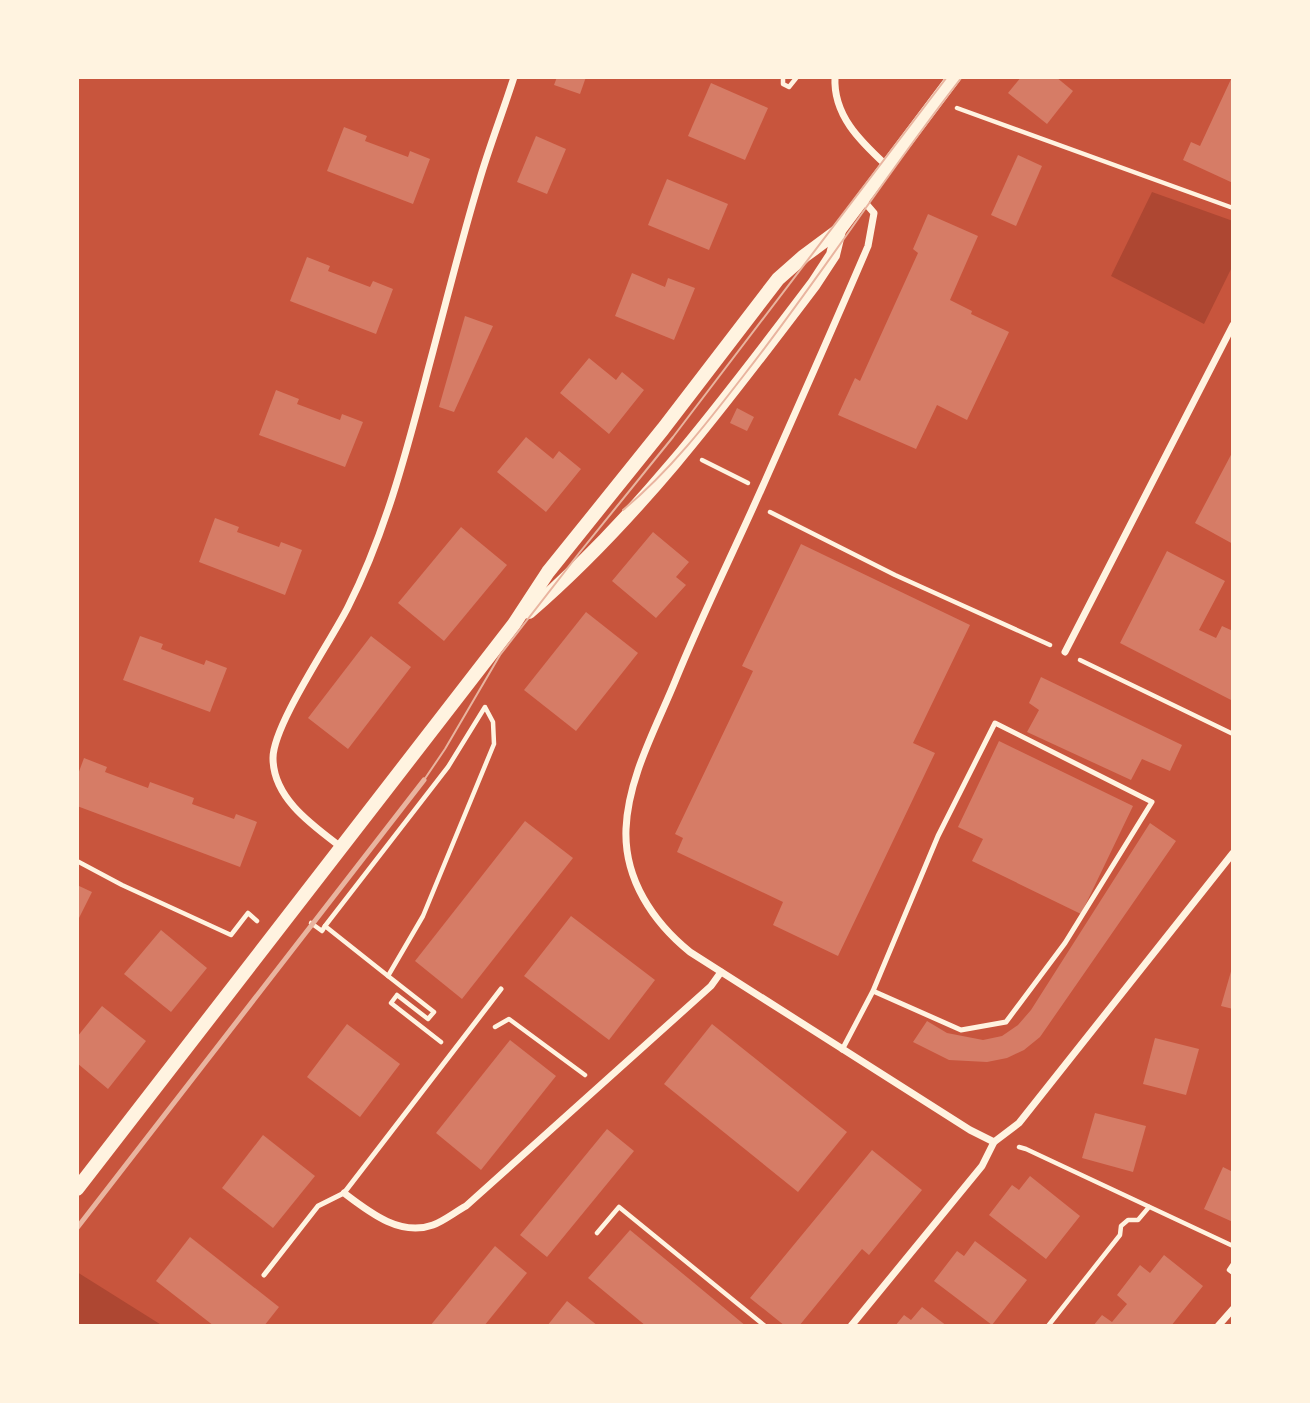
<svg xmlns="http://www.w3.org/2000/svg" width="1310" height="1403" font-family="'DM Sans',sans-serif">
  <rect width="100%" height="100%" fill="#c8553d"/>
  <g fill="#ae4732">
    <path d="M1152 192 1233 221V265L1204 324 1111 276Z"/>
    <path d="M77 1272 163 1326H77Z"/>
  </g>
  <g fill="#d67c66">
    <path d="M557 77H586L580 94 554 85Z"/>
    <path d="M1021 77H1056L1073 91 1047 124 1008 93Z"/>
    <path d="M1232 77H1233V183L1183 160 1191 142 1200 146Z"/>
    <path d="M711 83 768 108 745 160 688 136Z"/>
    <path d="M344 127 367 136 365 141 408 157 410 151 430 159 413 204 327 171Z"/>
    <path d="M536 136 566 149 547 194 517 182Z"/>
    <path d="M1018 155 1042 166 1016 226 991 215Z"/>
    <path d="M667 179 728 204 709 250 648 225Z"/>
    <path d="M928 214 978 236 950 300 972 311 971 314 1009 332 967 420 937 405 916 449 838 415 855 378 860 381 918 253 913 249Z"/>
    <path d="M307 257 330 266 328 271 370 287 373 281 393 289 376 334 290 301Z"/>
    <path d="M632 273 665 287 668 278 695 288 674 340 615 316Z"/>
    <path d="M465 316 493 326 454 412 439 407Z"/>
    <path d="M589 358 616 380 622 372 644 390 609 434 560 393Z"/>
    <path d="M276 390 299 399 297 404 340 420 342 414 363 422 345 467 259 435Z"/>
    <path d="M737 408 754 417 747 431 730 423Z"/>
    <path d="M526 437 553 459 559 451 581 469 546 512 497 472Z"/>
    <path d="M1233 451V544L1195 523Z"/>
    <path d="M215 518 239 527 237 532 279 547 281 542 302 550 285 595 199 562Z"/>
    <path d="M461 527 507 565 444 641 398 603Z"/>
    <path d="M653 532 689 562 676 577 686 585 656 618 612 581Z"/>
    <path d="M801 544 970 625 913 743 935 753 838 956 773 925 783 902 677 852 683 838 675 834 753 671 742 666Z"/>
    <path d="M1167 551 1225 581 1199 630 1216 638 1222 626 1233 631V701L1120 643Z"/>
    <path d="M586 612 638 653 576 731 524 690Z"/>
    <path d="M140 636 163 644 161 649 204 665 206 660 227 668 210 712 123 680Z"/>
    <path d="M371 636 411 667 348 749 308 718Z"/>
    <path d="M1041 677 1182 745 1170 771 1142 759 1131 780 1027 732 1039 710 1029 703Z"/>
    <path d="M999 741 1133 806 1081 914 972 861 983 839 958 827Z"/>
    <path d="M84 758 107 767 105 772 148 788 150 782 194 798 192 804 234 819 236 814 257 822 240 867 77 806V777Z"/>
    <path d="M525 821 573 858 462 999 415 961Z"/>
    <path d="M1150 823 1176 841 1040 1037 1024 1050 1007 1058 987 1062 949 1060 913 1042 927 1021 947 1033 983 1040 1002 1036 1018 1025 1031 1010Z"/>
    <path d="M77 885 92 892 77 922Z"/>
    <path d="M571 916 655 980 609 1040 524 976Z"/>
    <path d="M161 930 207 968 171 1012 124 974Z"/>
    <path d="M1232 968H1233V1009L1221 1006Z"/>
    <path d="M102 1006 146 1041 108 1089 77 1063V1037Z"/>
    <path d="M347 1024 400 1064 360 1117 307 1077Z"/>
    <path d="M712 1024 847 1132 798 1192 664 1084Z"/>
    <path d="M1155 1038 1199 1049 1186 1095 1143 1084Z"/>
    <path d="M510 1040 556 1076 481 1170 436 1133Z"/>
    <path d="M1095 1113 1146 1126 1133 1172 1082 1158Z"/>
    <path d="M607 1129 634 1151 547 1257 520 1235Z"/>
    <path d="M263 1135 315 1176 273 1228 222 1188Z"/>
    <path d="M872 1150 922 1190 869 1255 862 1249 799 1326H785L750 1298Z"/>
    <path d="M1223 1167 1233 1172V1222L1204 1209Z"/>
    <path d="M1030 1176 1080 1216 1046 1259 989 1215 1012 1185 1019 1190Z"/>
    <path d="M630 1230 746 1326H646L588 1278Z"/>
    <path d="M190 1237 279 1307 264 1326H214L156 1281Z"/>
    <path d="M975 1241 1027 1280 992 1325 934 1281 957 1251 964 1256Z"/>
    <path d="M495 1246 527 1273 484 1326H430Z"/>
    <path d="M1164 1255 1203 1286 1171 1326H1093L1102 1315 1112 1322 1127 1304 1117 1295 1140 1265 1150 1273Z"/>
    <path d="M567 1301 598 1326H547Z"/>
    <path d="M922 1307 947 1326H895L904 1315 911 1320Z"/>
  </g>
  <g fill="none" stroke-linecap="round" stroke-linejoin="round">
    <g stroke="#fff3e0" stroke-width="4.5">
      <path d="M783 77V84L789 87 797 77"/>
      <path d="M957 108 1233 208"/>
      <path d="M702 460 748 483"/>
      <path d="M770 512 895 575 1050 645"/>
      <path d="M1080 660 1233 734"/>
      <path d="M77 861 122 885 231 935 248 913 257 921"/>
      <path d="M311 923 322 931 325 926 388 976"/>
      <path d="M325 926 448 767 485 707 493 722 494 744 423 916 388 976 434 1012 428 1019 397 995 391 1003 441 1042"/>
      <path d="M495 1027 509 1019 585 1075"/>
      <path d="M1019 1147 1026 1149 1233 1246"/>
      <path d="M597 1233 619 1207 765 1326"/>
      <path d="M1233 1264 1229 1270 1233 1273"/>
      <path d="M1048 1326 1120 1235 1121 1226 1128 1220H1138L1149 1207"/>
    </g>
    <g stroke="#fff3e0" stroke-width="5">
      <path d="M842 1050 873 991 938 836 995 723 1152 802 1065 943 1006 1022 961 1030 873 991"/>
      <path d="M264 1275 318 1206 344 1193 501 989"/>
    </g>
    <g stroke="#fff3e0" stroke-width="7">
      <path d="M835 77C833 115 860 141 886 165"/>
      <path d="M862 199 874 213 868 246C833 328 797 409 761 490 733 553 702 615 676 679 657 726 628 777 626 829 624 879 653 922 690 952L970 1130 994 1142"/>
      <path d="M1065 652 1233 325"/>
      <path d="M341 847C312 825 273 798 273 758 273 725 331 641 348 607 389 526 410 437 433 351 448 295 462 238 479 182 489 147 503 112 514 77"/>
      <path d="M344 1193C369 1212 400 1237 433 1225 444 1221 455 1212 466 1206L711 986 721 972"/>
      <path d="M851 1326 982 1166 994 1142 1019 1123 1233 853"/>
      <path d="M1218 1326 1233 1309"/>
    </g>
    <g stroke="#fff3e0" stroke-width="14">
      <path d="M529 612C640 516 726 400 814 284L833 255 839 230"/>
      <path d="M77 1189 514 624 548 572 663 429 778 279 804 256 839 230 954 77"/>
    </g>
    <g stroke="#e9b49f" stroke-width="2">
      <path d="M623 510C670 471 707 423 744 375 820 278 886 174 962 77"/>
      <path d="M424 780 445 749 500 655 580 552 673 437 947 77"/>
    </g>
    <path stroke="#e9b49f" stroke-width="5" d="M77 1228 424 780"/>
  </g>
  <rect width="1310" height="1403" fill="none" stroke="#fff3e0" stroke-width="158"/>
</svg>
